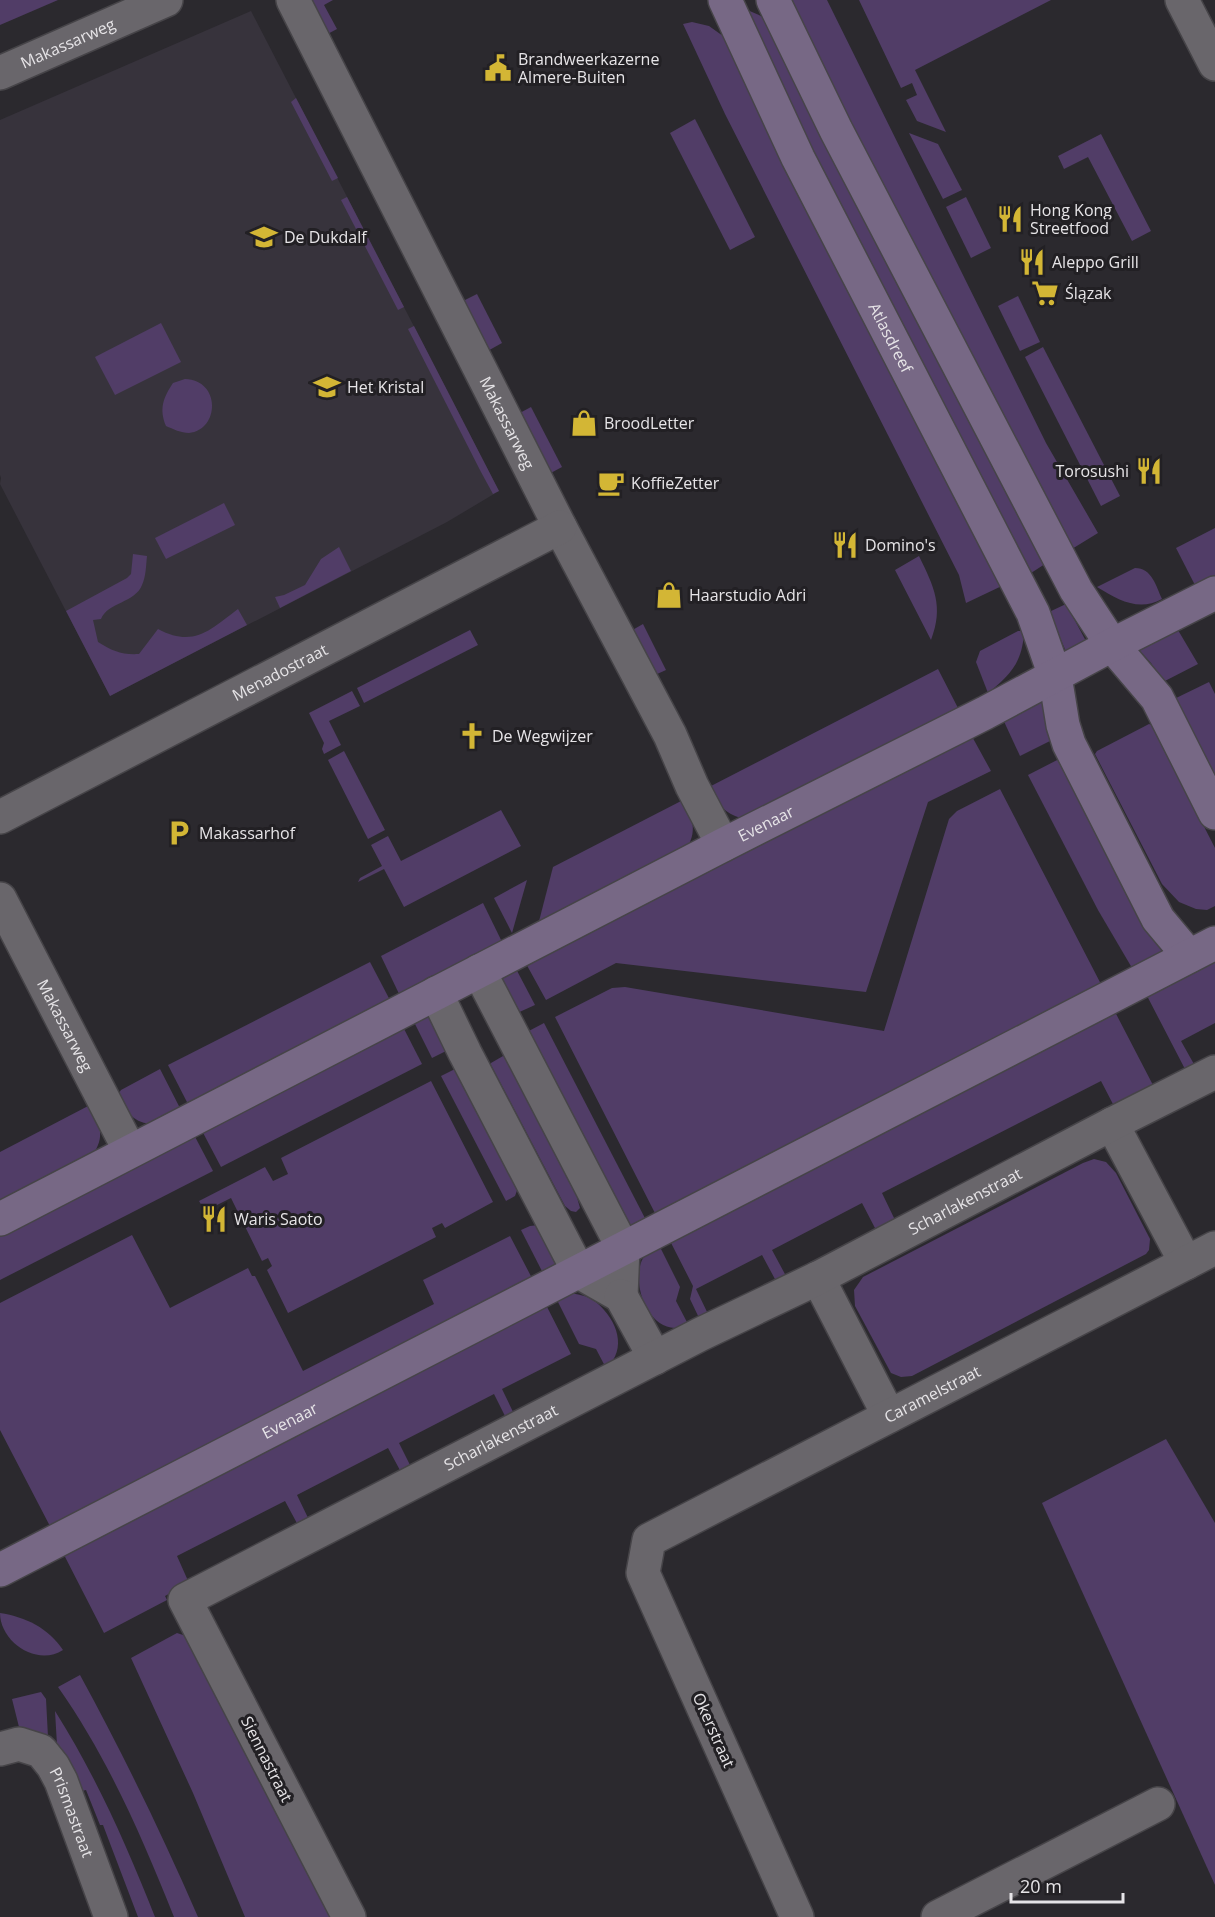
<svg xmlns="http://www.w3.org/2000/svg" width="1215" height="1917" font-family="'Open Sans',sans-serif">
  <rect width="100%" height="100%" fill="#2b292e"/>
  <path fill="#37333c" d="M251 11 499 491 447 522 110 696 0 484 1 478 0 475V120Z"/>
  <g fill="#513d67">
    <path d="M0 0H58L0 25Z"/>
    <path d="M303 0H333L324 5 337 29 322 37Z"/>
    <path d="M786 0H827L1046 443 1098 533 1067 552Z"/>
    <path d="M859 0H1051L915 70 946 132 917 121 906 100 917 95 912 83 901 88Z"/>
    <path d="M745 9 759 15 765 19 1045 564 1031 573 800 126Z"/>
    <path d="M692 22 709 26 730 41 1006 584 966 603 959 575 725 114 683 24Z"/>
    <path d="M296 98 338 178 332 181 291 102Z"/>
    <path d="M695 119 755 237 730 250 670 133Z"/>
    <path d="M909 133 938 144 962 190 943 199Z"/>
    <path d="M1101 134 1151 231 1132 241 1088 157 1064 169 1058 156Z"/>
    <path d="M347 197 404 307 398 310 341 200Z"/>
    <path d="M966 197 991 248 971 258 946 207Z"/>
    <path d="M477 294 502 343 484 353 459 303Z"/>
    <path d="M1018 296 1040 342 1020 351 998 306Z"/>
    <path d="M161 323 181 362 115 395 95 357Z"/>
    <path d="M414 326 499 491 493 494 481 472 408 329Z"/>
    <path d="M1043 347 1120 496 1101 506 1025 357Z"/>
    <path d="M185 379C221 380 220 430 189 433 181 433 173 429 166 426 159 409 163 398 173 383Z"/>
    <path d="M531 407 562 467 547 475 516 415Z"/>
    <path d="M224 503 235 525 166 559 155 538Z"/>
    <path d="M1215 528V580L1197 589 1176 548Z"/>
    <path d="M339 547 351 571 280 608 275 597 284 595 305 585 321 559Z"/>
    <path d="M133 554 147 556C146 565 146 577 142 585 135 603 108 602 101 619L93 620 98 642C112 651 122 655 139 654L158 629C194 648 210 630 238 609L247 625 110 696 66 611 127 578 131 574Z"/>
    <path d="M919 556C934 587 944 606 931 640L895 570Z"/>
    <path d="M1135 568C1152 568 1156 586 1162 599 1139 612 1118 600 1097 587Z"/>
    <path d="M1066 604 1087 643 1067 654 1049 612Z"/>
    <path d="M643 624 666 670 655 675 629 632Z"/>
    <path d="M1175 625 1198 664 1163 682 1151 663 1138 649Z"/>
    <path d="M470 630 478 645 364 703 357 688Z"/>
    <path d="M1018 631H1022L1024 633C1022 663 1010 675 988 693L976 662 980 651Z"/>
    <path d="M938 669 958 708 742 818C724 814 718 803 709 787L711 786Z"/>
    <path d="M1209 682 1215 694V783L1172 700Z"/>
    <path d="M352 691 360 706 329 721 341 745 324 754 322 749 324 743 309 713Z"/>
    <path d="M1041 699 1054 739 1020 756 1001 715Z"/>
    <path d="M1149 724 1152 725 1215 848V906L1207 910 1196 909 1179 902 1162 884 1095 754 1097 751Z"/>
    <path d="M969 731 991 771 928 802 866 992 616 963 546 1000 524 960Z"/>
    <path d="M344 751 385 830 368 839 328 760Z"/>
    <path d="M1063 757 1171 951 1135 973 1098 910 1028 775Z"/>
    <path d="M1000 789 1103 988 658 1219 555 1017 612 988 625 987 884 1031 949 819 957 811Z"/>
    <path d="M683 800C693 820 698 831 685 851L537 929 553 867Z"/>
    <path d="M501 810 521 846 404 907 384 869 358 882 360 878 382 866 371 845 388 836 401 861Z"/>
    <path d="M527 880 512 933 494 898Z"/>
    <path d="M483 903 504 946 401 998 381 956Z"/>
    <path d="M1215 956V1023L1181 1041 1195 1066 1186 1071 1145 992Z"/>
    <path d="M370 962 392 1004 190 1108 168 1065Z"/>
    <path d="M514 965 535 1005 515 1014 500 975Z"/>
    <path d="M1113 1008 1154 1087 1115 1108 1101 1081 882 1193 895 1220 876 1230 862 1203 772 1250 786 1276 776 1281 762 1255 696 1289 709 1316 700 1320 690 1299 693 1286 668 1237Z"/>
    <path d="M430 1015 452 1048 432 1058 412 1018Z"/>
    <path d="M401 1023 422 1064 221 1167 200 1127Z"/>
    <path d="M544 1023 648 1224 637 1228 628 1226 525 1033Z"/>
    <path d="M503 1056 506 1057 575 1190 580 1208 576 1212 571 1211 565 1206 491 1065V1063Z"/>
    <path d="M461 1066 519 1185 515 1196 506 1201 441 1076Z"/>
    <path d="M160 1069 182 1112C173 1115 163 1121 154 1123 135 1126 123 1109 119 1093L121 1090Z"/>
    <path d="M431 1081 493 1202 445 1228 442 1223 432 1228 436 1237 288 1313 267 1270 272 1266 268 1258 262 1261 231 1198 205 1211 199 1201 265 1167 273 1181 288 1174 281 1158Z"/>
    <path d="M90 1105C100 1125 106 1136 92 1156L0 1206V1152Z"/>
    <path d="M192 1131 213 1171 0 1280V1230Z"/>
    <path d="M1094 1159 1106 1162 1116 1173 1150 1239 1149 1250 1146 1254 912 1376 901 1377 891 1373 855 1306 854 1290 863 1277 1083 1163Z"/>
    <path d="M539 1225 561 1260 545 1277 521 1230 530 1226Z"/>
    <path d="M132 1235 170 1308 248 1268 252 1276H255L303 1371 434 1304 423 1280 510 1236 534 1282 52 1530 0 1430V1303Z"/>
    <path d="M658 1243 680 1287 676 1301 689 1326C685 1327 679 1328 675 1328 646 1327 632 1283 642 1260 646 1253 652 1248 658 1243Z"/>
    <path d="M566 1293C577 1294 588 1295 597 1303 617 1320 628 1349 606 1368L596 1349 579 1344 555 1296Z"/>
    <path d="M544 1301 571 1354 502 1389 515 1416 507 1420 494 1394 399 1443 412 1469 402 1474 388 1448 297 1495 310 1522 299 1527 285 1501 177 1556 189 1583 165 1596 167 1600 104 1633 61 1549Z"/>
    <path d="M1166 1439 1215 1523V1885L1042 1503Z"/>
    <path d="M0 1613C26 1617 48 1628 63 1650 37 1667 0 1642 0 1613Z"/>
    <path d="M177 1633 192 1638 330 1917H245L193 1793 131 1658Z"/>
    <path d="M80 1675C123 1754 162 1834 198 1917H174C142 1837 108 1758 58 1687Z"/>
    <path d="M41 1692 46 1699 48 1737 36 1731H20L12 1699Z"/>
    <path d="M55 1711C96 1776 127 1846 155 1917H138L103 1825H100L86 1790 77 1792 57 1745Z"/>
  </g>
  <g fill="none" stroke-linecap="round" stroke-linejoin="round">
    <defs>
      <g id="street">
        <path id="s1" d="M293 0 560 527 670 735 692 786 723 845"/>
        <path d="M1182 0 1215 64"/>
        <path id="s2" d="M0 73 166 0"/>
        <path id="s3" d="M0 817 560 527"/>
        <path id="s4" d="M0 899 130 1151"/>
        <path d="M436 993 465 1053 579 1272 621 1296 623 1248 479 971"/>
        <path d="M1112 1124 1186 1263"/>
        <path d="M818 1278 889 1416"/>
        <path d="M621 1296 655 1358"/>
        <path id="s5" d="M0 1749 19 1744 41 1751 53 1766 61 1781 111 1917"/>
        <path id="s6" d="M349 1917 185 1600 701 1334 818 1278 1112 1124 1215 1072"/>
        <path id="s7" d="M797 1917 643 1573 649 1540 1215 1248"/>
        <path d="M938 1917 1158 1804"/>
      </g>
      <g id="secondary">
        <path id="s8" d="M725 0 798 158 1033 613 1055 676 1063 725 1069 744 1158 919 1189 956"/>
        <path d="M773 0 836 130 1076 590 1112 645 1157 698 1215 813"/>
        <path id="s9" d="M0 1219 723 845 985 713 1112 645 1215 593"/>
        <path id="s10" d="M0 1570 1215 943"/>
      </g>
    </defs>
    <use href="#street" stroke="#464448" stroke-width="36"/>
    <use href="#secondary" stroke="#464448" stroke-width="36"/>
    <use href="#street" stroke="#69666b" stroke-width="33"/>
    <use href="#secondary" stroke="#776885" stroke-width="33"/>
  </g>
  <defs>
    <symbol id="civic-bare" viewBox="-9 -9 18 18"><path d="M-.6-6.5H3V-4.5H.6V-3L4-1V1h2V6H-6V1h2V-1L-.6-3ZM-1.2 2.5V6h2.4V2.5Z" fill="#d3b635" stroke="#222024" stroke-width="2.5" paint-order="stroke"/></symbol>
    <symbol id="restaurant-bare" viewBox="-9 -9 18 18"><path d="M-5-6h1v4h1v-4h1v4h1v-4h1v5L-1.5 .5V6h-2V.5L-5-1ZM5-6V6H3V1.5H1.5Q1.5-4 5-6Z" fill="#d3b635" stroke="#222024" stroke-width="2.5" paint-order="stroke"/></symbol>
    <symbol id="school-bare" viewBox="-9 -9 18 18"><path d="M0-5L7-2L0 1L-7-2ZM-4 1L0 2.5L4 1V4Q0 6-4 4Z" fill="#d3b635" stroke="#222024" stroke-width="2.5" paint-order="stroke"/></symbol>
    <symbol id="supermarket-bare" viewBox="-9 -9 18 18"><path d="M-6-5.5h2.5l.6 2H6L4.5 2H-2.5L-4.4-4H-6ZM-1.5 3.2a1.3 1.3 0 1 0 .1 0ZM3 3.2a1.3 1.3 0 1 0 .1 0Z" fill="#d3b635" stroke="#222024" stroke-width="2.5" paint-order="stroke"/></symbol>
    <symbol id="shop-bare" viewBox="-9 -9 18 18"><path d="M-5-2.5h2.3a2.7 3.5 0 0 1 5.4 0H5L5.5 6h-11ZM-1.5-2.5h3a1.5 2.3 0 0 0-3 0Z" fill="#d3b635" stroke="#222024" stroke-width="2.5" paint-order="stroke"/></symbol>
    <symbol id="cafe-bare" viewBox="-9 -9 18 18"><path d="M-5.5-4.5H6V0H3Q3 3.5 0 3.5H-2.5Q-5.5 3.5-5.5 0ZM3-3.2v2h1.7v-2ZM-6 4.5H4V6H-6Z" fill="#d3b635" stroke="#222024" stroke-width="2.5" paint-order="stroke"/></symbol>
    <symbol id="church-bare" viewBox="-9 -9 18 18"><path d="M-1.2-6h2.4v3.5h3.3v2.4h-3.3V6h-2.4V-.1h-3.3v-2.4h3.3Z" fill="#d3b635" stroke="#222024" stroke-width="2.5" paint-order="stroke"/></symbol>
    <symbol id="parking-bare" viewBox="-9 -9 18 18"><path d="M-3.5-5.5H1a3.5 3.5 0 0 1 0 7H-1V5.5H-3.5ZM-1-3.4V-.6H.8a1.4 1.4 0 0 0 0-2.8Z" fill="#d3b635" stroke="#222024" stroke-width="2.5" paint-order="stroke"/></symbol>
  </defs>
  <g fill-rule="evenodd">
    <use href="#civic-bare" x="479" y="49" width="38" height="38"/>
    <use href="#restaurant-bare" x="991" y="200" width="38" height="38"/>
    <use href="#school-bare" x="245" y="218" width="38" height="38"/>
    <use href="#restaurant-bare" x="1013" y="243" width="38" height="38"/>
    <use href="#supermarket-bare" x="1026" y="274" width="38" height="38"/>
    <use href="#school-bare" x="308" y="368" width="38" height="38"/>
    <use href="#shop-bare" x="565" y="404" width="38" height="38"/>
    <use href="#restaurant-bare" x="1130" y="452" width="38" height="38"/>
    <use href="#cafe-bare" x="592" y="464" width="38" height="38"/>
    <use href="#restaurant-bare" x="826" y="526" width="38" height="38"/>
    <use href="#shop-bare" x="650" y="576" width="38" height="38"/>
    <use href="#church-bare" x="453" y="717" width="38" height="38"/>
    <use href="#parking-bare" x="160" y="814" width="38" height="38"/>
    <use href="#restaurant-bare" x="195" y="1200" width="38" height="38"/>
  </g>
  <g text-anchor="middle" stroke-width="6" stroke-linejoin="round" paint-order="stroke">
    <g font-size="16" fill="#e6e4e7" stroke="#222024">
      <text dy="6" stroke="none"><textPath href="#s2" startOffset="74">Makassarweg</textPath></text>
      <text dy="6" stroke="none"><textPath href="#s8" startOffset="376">Atlasdreef</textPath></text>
      <text dy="6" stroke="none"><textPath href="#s1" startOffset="474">Makassarweg</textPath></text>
      <text dy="6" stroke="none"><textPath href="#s3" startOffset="315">Menadostraat</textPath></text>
      <text dy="6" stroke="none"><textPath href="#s9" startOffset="862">Evenaar</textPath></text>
      <text dy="6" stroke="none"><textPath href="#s4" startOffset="142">Makassarweg</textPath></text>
      <text dy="6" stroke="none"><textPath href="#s6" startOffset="1233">Scharlakenstraat</textPath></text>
      <text dy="6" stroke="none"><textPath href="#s7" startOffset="729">Caramelstraat</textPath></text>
      <text dy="6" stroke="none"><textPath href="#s10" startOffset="326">Evenaar</textPath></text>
      <text dy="6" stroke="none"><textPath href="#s6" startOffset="712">Scharlakenstraat</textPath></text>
      <text transform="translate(714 1730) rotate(66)" y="6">Okerstraat</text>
      <text transform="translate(267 1759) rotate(63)" y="6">Siennastraat</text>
      <text dy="6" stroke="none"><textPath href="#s5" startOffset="112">Prismastraat</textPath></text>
    </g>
    <g font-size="16" fill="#e6e4e7" stroke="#222024" text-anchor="start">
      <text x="518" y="65">Brandweerkazerne<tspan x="518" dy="18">Almere-Buiten</tspan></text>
      <text x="1030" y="216">Hong Kong<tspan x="1030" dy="18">Streetfood</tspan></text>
      <text x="284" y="243">De Dukdalf</text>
      <text x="1052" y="268">Aleppo Grill</text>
      <text x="1065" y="299">Ślązak</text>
      <text x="347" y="393">Het Kristal</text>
      <text x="604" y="429">BroodLetter</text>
      <text x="1129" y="477" text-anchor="end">Torosushi</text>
      <text x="631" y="489">KoffieZetter</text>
      <text x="865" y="551">Domino's</text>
      <text x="689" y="601">Haarstudio Adri</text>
      <text x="492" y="742">De Wegwijzer</text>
      <text x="199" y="839">Makassarhof</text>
      <text x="234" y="1225">Waris Saoto</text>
    </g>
  </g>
  <path d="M1011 1893v9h112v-9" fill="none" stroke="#e6e4e7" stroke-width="3"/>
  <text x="1020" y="1893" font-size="18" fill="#e6e4e7" stroke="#222024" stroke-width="4.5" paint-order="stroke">20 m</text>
</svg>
